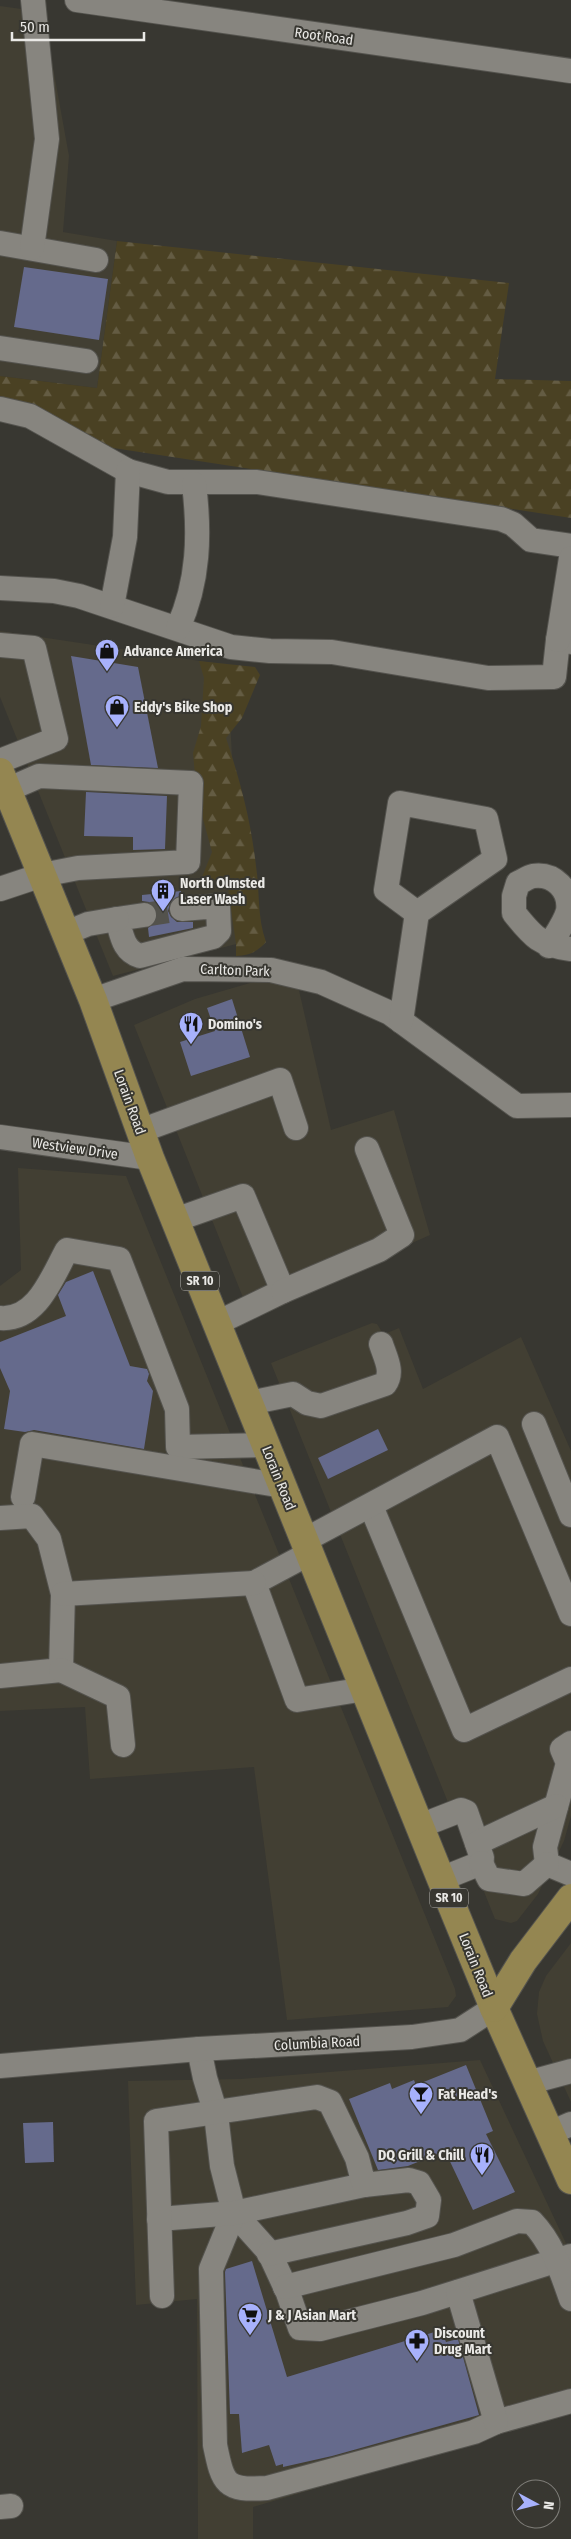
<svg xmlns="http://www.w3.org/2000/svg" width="571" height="2539" font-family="'Fira Sans Condensed',sans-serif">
  <defs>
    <pattern id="forest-firs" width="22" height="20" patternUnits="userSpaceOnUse" patternTransform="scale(1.25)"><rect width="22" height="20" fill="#4a4123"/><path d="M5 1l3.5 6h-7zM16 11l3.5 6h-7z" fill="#645c43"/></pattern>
  </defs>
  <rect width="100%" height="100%" fill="#383731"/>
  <g fill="#423f33">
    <path d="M0 6 43 12 69 156 63 232 117 241 97 388 0 376Z"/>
    <path d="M0 631 227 665 239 883 248 941 113 976 0 697Z"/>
    <path d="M267 978 298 986 331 1130 394 1110 430 1235 250 1315 134 1025 195 999Z"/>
    <path d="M18 1168 126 1176 455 1989 456 1996 448 2007 287 2020 254 1767 90 1779 85 1707 0 1711V1286L21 1270Z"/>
    <path d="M372 1323 377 1324 382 1332 387 1333 399 1328 423 1389 521 1337 571 1451V1816L564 1841 538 1894 517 1921 511 1923 495 1919 271 1363Z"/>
    <path d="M571 1943V2102L543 2041 537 2014 539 1992 546 1976Z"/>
    <path d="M480 2060 571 2254V2413L253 2507V2539H198L197 2299 136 2305 128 2081 241 2079Z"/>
  </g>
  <g fill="url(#forest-firs)">
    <path d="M117 241 509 283 495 379 571 381V518L74 442 43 411 0 397V376L97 388Z"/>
    <path d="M199 661 255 667 260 675 242 718 226 738C240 780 251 821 256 866 260 892 257 917 266 942 257 952 250 955 236 956V944L228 888 220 881 202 877 212 852 197 797 193 753 201 726 204 678Z"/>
  </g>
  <g fill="#656a8c">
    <path d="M24 267 108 279 99 340 14 327Z"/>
    <path d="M71 656 138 667 158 768 91 765Z"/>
    <path d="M86 792 167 796 165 849 133 850V837L84 836Z"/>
    <path d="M181 891V895L170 903 168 911 171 917 177 922H193V928L149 937 148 928 157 920V913L149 902 142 901V895Z"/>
    <path d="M232 999 250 1057 191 1076 180 1042 215 1031 207 1008Z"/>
    <path d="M93 1271 130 1366 147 1369 149 1374 147 1381 153 1391 144 1449 34 1430 25 1432 4 1429 10 1391 0 1368V1342L66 1316 58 1295 66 1282Z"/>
    <path d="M378 1429 388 1450 328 1479 318 1458Z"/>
    <path d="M466 2065 493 2131 486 2134 515 2192 473 2210 445 2151 408 2166 378 2170 349 2099 390 2083 392 2089 414 2080 416 2085Z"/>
    <path d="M53 2122 54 2162 25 2163 23 2123Z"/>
    <path d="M252 2261 287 2377 441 2330 446 2342 458 2339 479 2415 332 2456 283 2467V2464L276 2466 269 2445 242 2453 239 2414H230L225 2272 226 2269Z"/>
  </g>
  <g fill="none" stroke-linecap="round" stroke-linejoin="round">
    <path stroke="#53524c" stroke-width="24" stroke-dasharray="24 12" stroke-linecap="butt" d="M144 915 182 909"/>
    <defs>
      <g id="minor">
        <path d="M77 0 571 71"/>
        <path d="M0 243 96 260"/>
        <path d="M32 248 47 139 33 0"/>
        <path d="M0 348 86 361"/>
        <path d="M0 409 30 416 128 471 168 482H257L501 519 513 524 531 540 571 546"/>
        <path d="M0 588 54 591 79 596 231 647 270 651 332 652 488 678 554 677 558 640 571 642"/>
        <path d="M112 606 125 537 128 471"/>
        <path d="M178 628C199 581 200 534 194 484"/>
        <path d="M558 640 571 558"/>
        <path d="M0 645 34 648 56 739 0 761"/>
        <path d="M0 889 42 875 78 868 188 862 191 783 39 776 7 790"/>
        <path d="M144 915 117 919C122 935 123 951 140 956L213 937 219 931 218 906 182 909"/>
        <path d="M66 933 88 924 117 919"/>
        <path d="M549 946C555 936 565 923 568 911 571 890 554 873 533 876 528 877 523 881 518 883L514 896V913C533 937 540 945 571 949"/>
        <path d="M93 1000 183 969 271 970 321 982 390 1013 517 1106 571 1105"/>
        <path d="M401 1021 417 913 495 859 486 819 400 803 386 890 417 913"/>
        <path d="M140 1131 280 1080 296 1128"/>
        <path d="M0 1137 150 1158"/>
        <path d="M175 1220 243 1196 283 1291 217 1323"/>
        <path d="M283 1291 379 1250 402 1235 367 1149"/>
        <path d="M0 1318C37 1321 52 1277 67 1250L119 1259 177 1409 178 1447 266 1445"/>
        <path d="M249 1403 293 1394 307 1403 321 1406 385 1384C394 1372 385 1357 381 1344"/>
        <path d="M534 1424 571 1515"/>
        <path d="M23 1497 32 1444 283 1486"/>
        <path d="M371 1506 464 1730 571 1679"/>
        <path d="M0 1518 32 1516 49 1539 63 1594 61 1670 0 1676"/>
        <path d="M305 1540 497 1437 571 1614"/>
        <path d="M310 1553 254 1583 297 1700 365 1689"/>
        <path d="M63 1594 254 1583"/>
        <path d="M61 1670 118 1697 123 1745"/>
        <path d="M571 1743 562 1749 568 1763 545 1847 547 1864 571 1874"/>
        <path d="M420 1826 461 1810 466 1812 482 1858 481 1863 441 1879"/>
        <path d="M477 1843 556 1806"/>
        <path d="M481 1863 489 1879 524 1884 547 1864"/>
        <path d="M199 2049 205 2078 216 2114 222 2166 234 2213 269 2252 288 2293 300 2328 320 2329 422 2303 571 2256"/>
        <path d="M0 2066 199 2049 412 2037 460 2030 494 2008"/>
        <path d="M527 2083 571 2071"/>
        <path d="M550 2133 571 2124"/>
        <path d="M234 2213 211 2269 215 2445C223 2484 225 2491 267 2488L474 2432 496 2422 571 2401"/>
        <path d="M159 2219 234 2213 364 2185"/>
        <path d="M285 2287 454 2245 517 2221 532 2222C553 2244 561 2271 571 2299"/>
        <path d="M458 2292 496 2422"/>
        <path d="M162 2296 156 2121 317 2097 330 2102 357 2158 364 2185 409 2180 419 2183 429 2200 427 2216 407 2223 269 2254"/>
        <path d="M0 2507 11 2506"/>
      </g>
      <g id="major">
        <path d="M0 772 93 1000 150 1158 441 1879 494 2008 571 2180"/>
        <path d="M494 2008 523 1961 571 1898"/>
      </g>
    </defs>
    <use href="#minor" stroke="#54534e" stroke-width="26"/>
    <use href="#major" stroke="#54534e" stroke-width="30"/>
    <use href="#minor" stroke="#87857f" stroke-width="24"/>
    <use href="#major" stroke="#948651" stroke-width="28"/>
  </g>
  <defs>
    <symbol id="shop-pin" viewBox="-11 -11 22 30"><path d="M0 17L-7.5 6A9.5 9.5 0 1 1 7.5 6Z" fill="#a7b1fc" stroke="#383731"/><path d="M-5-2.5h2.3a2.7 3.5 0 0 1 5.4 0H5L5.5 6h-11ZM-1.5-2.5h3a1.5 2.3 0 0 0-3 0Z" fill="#111"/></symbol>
    <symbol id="building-pin" viewBox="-11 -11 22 30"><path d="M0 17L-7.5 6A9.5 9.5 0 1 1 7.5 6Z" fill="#a7b1fc" stroke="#383731"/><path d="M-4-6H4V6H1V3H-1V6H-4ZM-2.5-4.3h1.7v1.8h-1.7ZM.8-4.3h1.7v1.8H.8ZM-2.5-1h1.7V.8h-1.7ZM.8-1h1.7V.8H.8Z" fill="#111"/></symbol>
    <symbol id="restaurant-pin" viewBox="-11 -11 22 30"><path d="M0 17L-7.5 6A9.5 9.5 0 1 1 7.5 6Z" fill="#a7b1fc" stroke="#383731"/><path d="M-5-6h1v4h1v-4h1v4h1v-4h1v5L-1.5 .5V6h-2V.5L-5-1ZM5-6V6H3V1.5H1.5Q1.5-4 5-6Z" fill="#111"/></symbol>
    <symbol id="bar-pin" viewBox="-11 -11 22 30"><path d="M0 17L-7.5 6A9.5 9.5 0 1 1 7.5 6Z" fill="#a7b1fc" stroke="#383731"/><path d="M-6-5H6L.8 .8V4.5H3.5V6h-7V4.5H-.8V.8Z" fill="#111"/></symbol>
    <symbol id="supermarket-pin" viewBox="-11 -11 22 30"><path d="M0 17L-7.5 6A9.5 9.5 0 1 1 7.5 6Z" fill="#a7b1fc" stroke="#383731"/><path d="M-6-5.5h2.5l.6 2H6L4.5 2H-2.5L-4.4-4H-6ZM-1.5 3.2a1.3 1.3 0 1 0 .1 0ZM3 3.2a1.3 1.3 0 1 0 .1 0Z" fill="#111"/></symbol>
    <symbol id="pharmacy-pin" viewBox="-11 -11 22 30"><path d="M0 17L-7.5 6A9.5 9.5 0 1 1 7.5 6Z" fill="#a7b1fc" stroke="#383731"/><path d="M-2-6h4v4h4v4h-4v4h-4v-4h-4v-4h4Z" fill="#111"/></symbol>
  </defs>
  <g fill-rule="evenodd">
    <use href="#shop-pin" x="93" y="637" width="28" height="38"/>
    <use href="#shop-pin" x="103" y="693" width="28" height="38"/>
    <use href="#building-pin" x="149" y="877" width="28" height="38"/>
    <use href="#restaurant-pin" x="177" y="1010" width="28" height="38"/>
    <use href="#bar-pin" x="407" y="2080" width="28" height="38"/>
    <use href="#restaurant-pin" x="468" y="2141" width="28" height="38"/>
    <use href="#supermarket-pin" x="236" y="2301" width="28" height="38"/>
    <use href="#pharmacy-pin" x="403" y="2327" width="28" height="38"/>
  </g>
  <g text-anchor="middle" stroke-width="4" stroke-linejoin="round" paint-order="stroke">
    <g fill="#383731" stroke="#b5b4b0" stroke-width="1">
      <rect x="181" y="1271.5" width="38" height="19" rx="4"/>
      <rect x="430" y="1888.5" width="38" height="19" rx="4"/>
    </g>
    <g font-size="12" font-weight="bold" fill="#eae9e6">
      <text x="200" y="1285">SR 10</text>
      <text x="449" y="1902">SR 10</text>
    </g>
    <g font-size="14" fill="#eae9e6" stroke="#383731">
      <text transform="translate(324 36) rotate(8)" y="5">Root Road</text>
      <text transform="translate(235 970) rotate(2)" y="5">Carlton Park</text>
      <text transform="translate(130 1102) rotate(70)" y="5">Lorain Road</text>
      <text transform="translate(75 1148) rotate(8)" y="5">Westview Drive</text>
      <text transform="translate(279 1478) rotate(68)" y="5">Lorain Road</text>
      <text transform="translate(476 1965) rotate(68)" y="5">Lorain Road</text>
      <text transform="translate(317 2043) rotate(-3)" y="5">Columbia Road</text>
    </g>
    <g font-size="14" font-weight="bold" fill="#eae9e6" stroke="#383731" text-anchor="start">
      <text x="124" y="656">Advance America</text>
      <text x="134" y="712">Eddy's Bike Shop</text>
      <text x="180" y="888">North Olmsted<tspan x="180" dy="16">Laser Wash</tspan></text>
      <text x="208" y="1029">Domino's</text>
      <text x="438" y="2099">Fat Head's</text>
      <text x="464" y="2160" text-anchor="end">DQ Grill &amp; Chill</text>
      <text x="268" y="2320">J &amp; J Asian Mart</text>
      <text x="434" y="2338">Discount<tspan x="434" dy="16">Drug Mart</tspan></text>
    </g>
  </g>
  <g transform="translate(536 2504) rotate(97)"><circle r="24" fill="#383731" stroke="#7f7e79"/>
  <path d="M0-4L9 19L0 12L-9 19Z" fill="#a7b1fc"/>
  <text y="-8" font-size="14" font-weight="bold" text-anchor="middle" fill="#eae9e6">N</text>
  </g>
  <path d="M12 32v8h132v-8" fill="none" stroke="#eae9e6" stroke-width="2.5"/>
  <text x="20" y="32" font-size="15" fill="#eae9e6" stroke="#383731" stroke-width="4" paint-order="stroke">50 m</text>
</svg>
